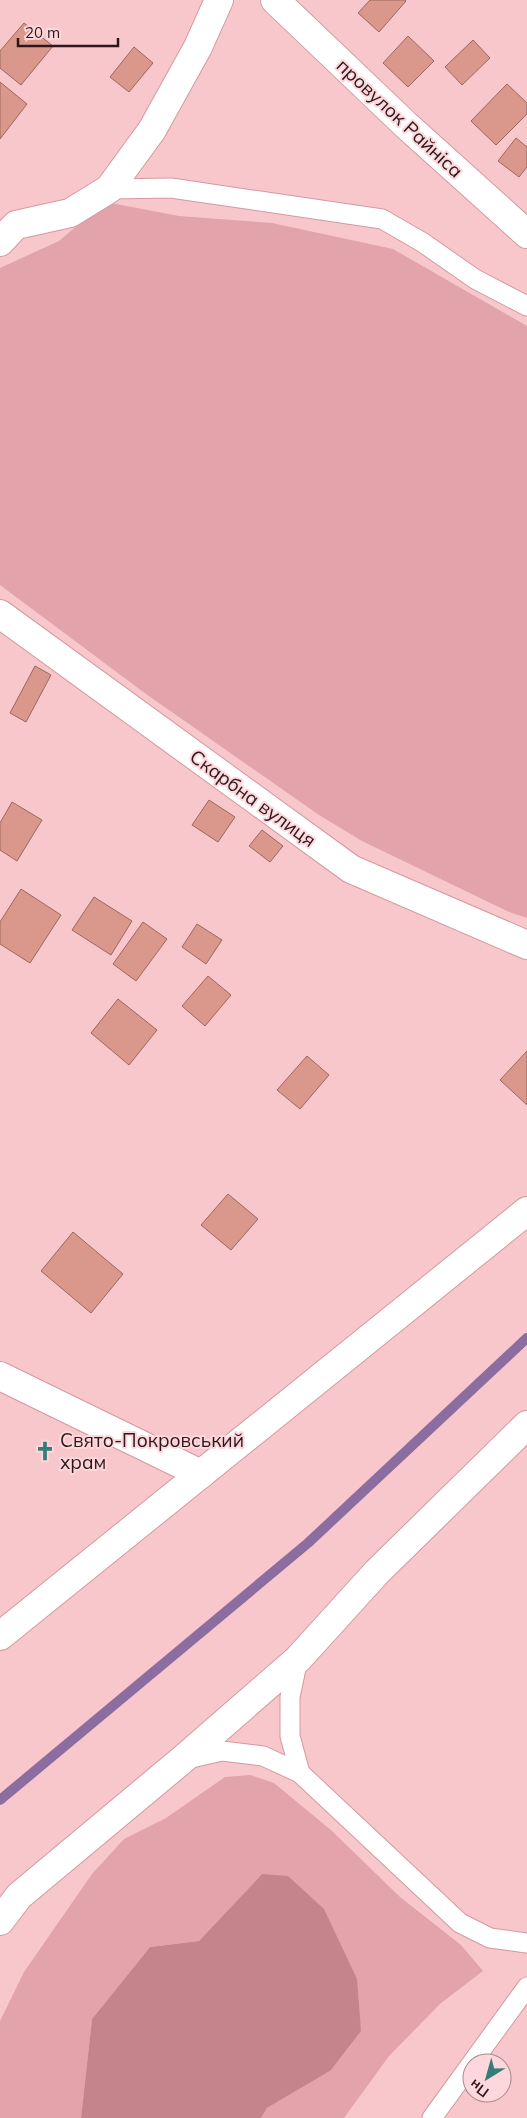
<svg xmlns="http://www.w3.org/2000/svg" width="527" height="2118" font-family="Mulish,sans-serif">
  <rect width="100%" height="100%" fill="#f8c7cc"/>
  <g fill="#e2a3aa">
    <path d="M105 202 179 216 272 223 393 249 527 326V918L509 912 362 841 319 815 146 694 0 585V268L59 241Z"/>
    <path d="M250 1775 274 1783 332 1831 400 1897 461 1945 483 1971 441 2003 389 2056 344 2118H261L267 2108 330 2071 262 1874 199 1941 150 1947 92 2019 81 2118H0V2021L24 1972 92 1874 124 1839 166 1818 225 1777Z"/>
  </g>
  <path fill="#c5848c" d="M262 1874 288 1876 324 1909 357 1979 361 2031 330 2071 267 2108 261 2118H81L92 2019 150 1947 199 1941Z"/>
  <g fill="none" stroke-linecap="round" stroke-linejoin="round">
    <path stroke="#8b6d9f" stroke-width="10" d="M0 1800 308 1543 527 1338"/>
  </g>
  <g fill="#da988c" stroke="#9c675d">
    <path d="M370 0H405L406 1 379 32 358 13Z"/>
    <path d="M24 23 53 46 21 85 0 68V51Z"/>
    <path d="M408 36 434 61 408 87 383 63Z"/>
    <path d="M473 40 490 58 462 85 445 67Z"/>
    <path d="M134 47 153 63 129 92 110 77Z"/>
    <path d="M0 82 27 104 0 139Z"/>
    <path d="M507 84 527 103V114L496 145 471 121Z"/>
    <path d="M516 138 527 147V167L519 177 498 161Z"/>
    <path d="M35 666 51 675 26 722 10 713Z"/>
    <path d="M209 800 235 817 218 842 192 825Z"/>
    <path d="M12 802 42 820 17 861 0 850V823Z"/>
    <path d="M262 830 283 846 270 862 249 846Z"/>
    <path d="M21 889 61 915 30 963 0 944V922Z"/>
    <path d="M94 897 132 921 111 955 72 930Z"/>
    <path d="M143 922 167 939 136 981 113 964Z"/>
    <path d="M197 924 222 940 206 964 182 947Z"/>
    <path d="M208 976 231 995 205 1026 182 1006Z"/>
    <path d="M118 999 157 1030 129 1065 91 1033Z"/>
    <path d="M527 1051V1105L500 1080Z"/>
    <path d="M307 1056 329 1075 300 1109 277 1090Z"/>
    <path d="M228 1194 258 1219 231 1250 201 1225Z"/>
    <path d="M73 1232 123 1274 91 1313 41 1271Z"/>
  </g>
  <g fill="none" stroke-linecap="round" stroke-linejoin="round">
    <defs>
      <g id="lane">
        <path d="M109 189 171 188 382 219 422 242 475 279 527 306"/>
        <path d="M298 1659 290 1697V1736L300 1773"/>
        <path d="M187 1759 222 1751 263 1756 300 1773 460 1923 490 1938 527 1943"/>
        <path d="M432 2118 527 1987"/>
      </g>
      <g id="street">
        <path d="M275 0 406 125 527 234"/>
        <path d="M0 242 16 225 70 213 109 189 152 130 198 47 219 0"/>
        <path d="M0 614 351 869 527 945"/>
        <path d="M0 1376 201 1474"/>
        <path d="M0 1636 527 1211"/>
        <path d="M0 1921 19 1896 182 1760 298 1659 377 1572 527 1425"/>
      </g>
    </defs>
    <use href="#lane" stroke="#d399a0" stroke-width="21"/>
    <use href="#street" stroke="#d399a0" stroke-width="30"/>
    <use href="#lane" stroke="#fff" stroke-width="19"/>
    <use href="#street" stroke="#fff" stroke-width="28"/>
  </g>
  <defs>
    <symbol id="church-bare" viewBox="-9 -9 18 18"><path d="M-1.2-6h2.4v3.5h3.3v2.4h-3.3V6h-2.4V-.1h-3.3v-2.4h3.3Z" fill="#347d79" stroke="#fdd7db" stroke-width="2.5" paint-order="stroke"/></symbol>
  </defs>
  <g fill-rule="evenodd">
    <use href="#church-bare" x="31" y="1437" width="28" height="28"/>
  </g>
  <g text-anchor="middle" stroke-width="4" stroke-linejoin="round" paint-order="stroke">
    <g font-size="19" fill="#2d171a" stroke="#fdd7db">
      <text transform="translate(400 118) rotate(43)" y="7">провулок Райніса</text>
      <text transform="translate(253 798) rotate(36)" y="7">Скарбна вулиця</text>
    </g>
    <g font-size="19" fill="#2d171a" stroke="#fdd7db" text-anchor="start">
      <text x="60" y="1447">Свято-Покровський<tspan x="60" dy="22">храм</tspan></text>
    </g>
  </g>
  <g transform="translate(487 2078) rotate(217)"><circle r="24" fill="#fdd7db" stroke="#aa8a8e"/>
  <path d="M0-4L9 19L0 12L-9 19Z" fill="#347d79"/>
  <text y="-8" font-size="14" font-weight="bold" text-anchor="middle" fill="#2d171a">Пн</text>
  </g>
  <path d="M18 38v8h100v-8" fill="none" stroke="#2d171a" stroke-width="2.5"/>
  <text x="25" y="38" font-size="15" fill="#2d171a" stroke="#fdd7db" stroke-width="4" paint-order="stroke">20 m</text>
</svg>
